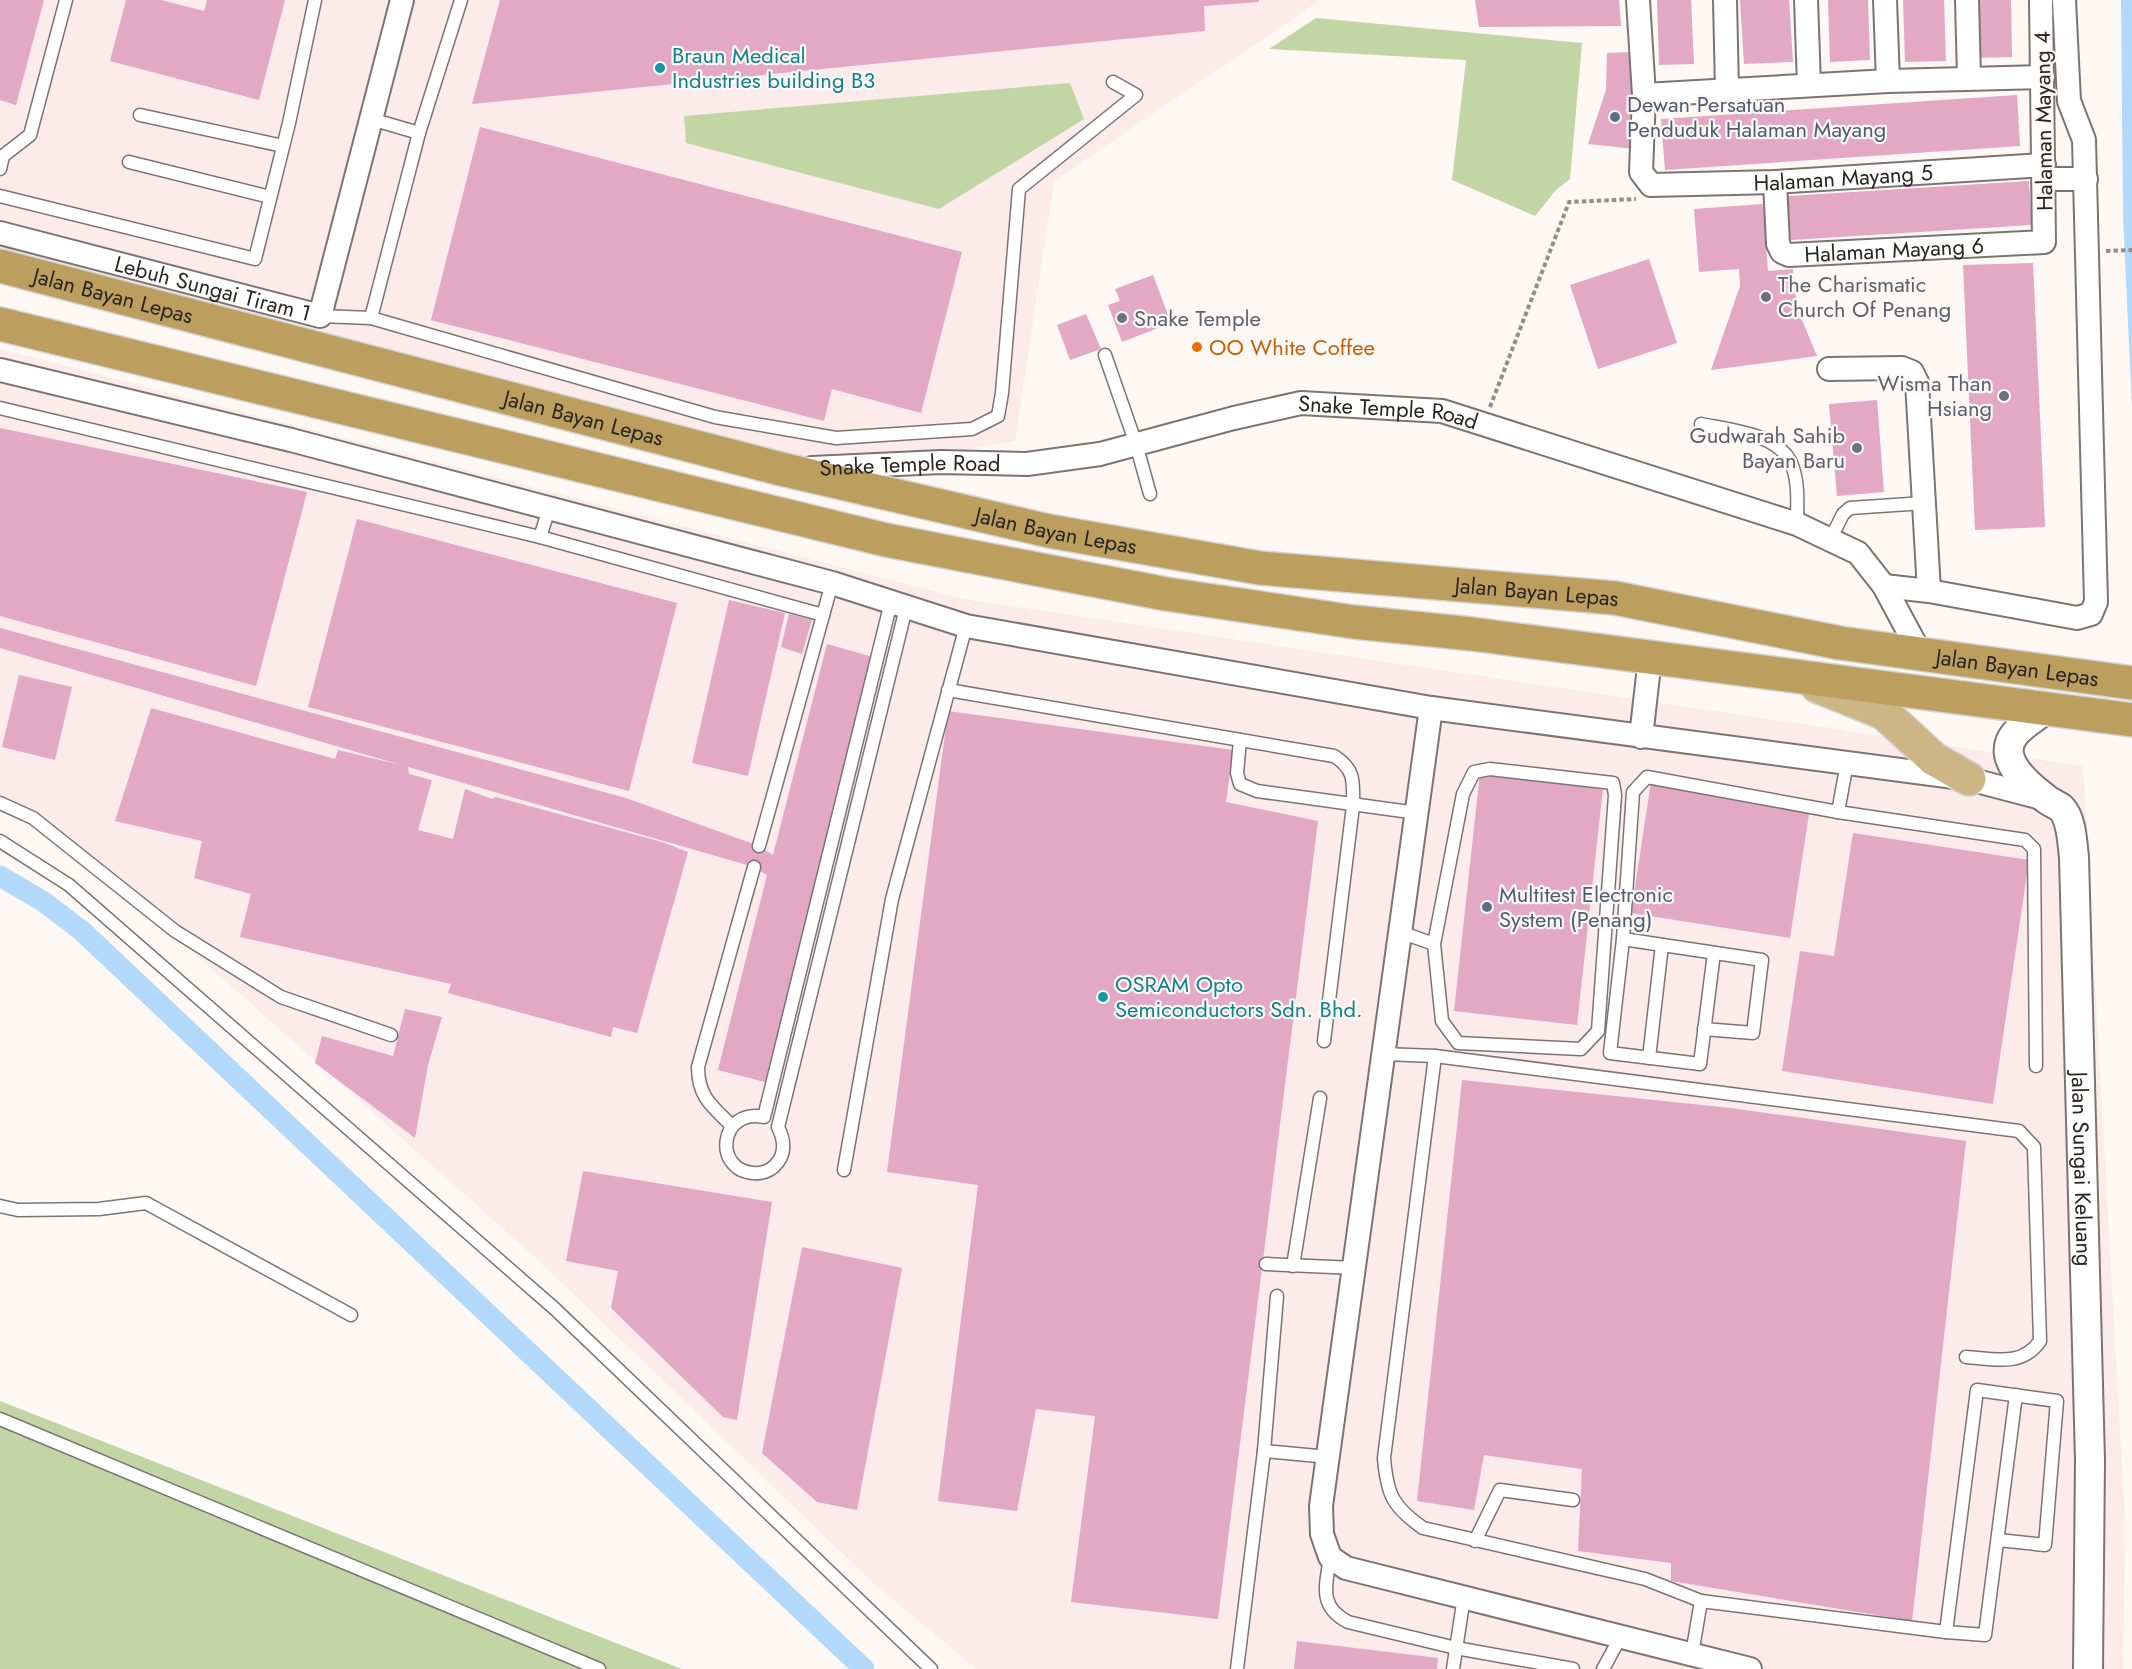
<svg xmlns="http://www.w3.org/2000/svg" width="2132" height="1669" font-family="Jost,sans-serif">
  <rect width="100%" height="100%" fill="#fef8f4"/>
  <g fill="#fbebea">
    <path d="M0 0H1318L1319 1 1054 181 1015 441 964 450 863 458 767 459 0 251Z"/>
    <path d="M0 349 964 599 2083 766 2125 1520 2123 1669H976L870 1580 539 1261 35 811 0 796Z"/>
  </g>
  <g fill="#c1d6a4">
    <path d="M1316 18 1582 43 1570 179 1556 190 1535 216 1452 180 1466 60 1269 49Z"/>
    <path d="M1070 83 1084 119 939 209 686 143 684 116Z"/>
    <path d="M0 1401 682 1669H0Z"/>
  </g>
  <path fill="#b2d9fa" d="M2121 0H2132V409L2123 217Z"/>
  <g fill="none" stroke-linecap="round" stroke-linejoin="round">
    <path stroke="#b2d9fa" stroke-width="21" d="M0 876 44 902 82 931 864 1669"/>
  </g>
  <g fill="#e2a8c4">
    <path d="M0 0H44L16 105 0 100Z"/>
    <path d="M126 0H161L204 11 207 0H285L259 100 110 61Z"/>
    <path d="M500 0H1259V2L1204 6 1205 31 472 104Z"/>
    <path d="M1475 0H1619L1621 26 1479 27Z"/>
    <path d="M1657 0H1691L1694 64 1659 65Z"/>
    <path d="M1740 0H1789L1793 62 1744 64Z"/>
    <path d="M1828 0H1868L1870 60 1830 62Z"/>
    <path d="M1903 0H1944L1946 61 1905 62Z"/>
    <path d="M1975 0H2011L2012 57 1977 58Z"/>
    <path d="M1632 52 1635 149 1588 144 1606 90 1607 53Z"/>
    <path d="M2017 95 2020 146 1665 170 1661 119Z"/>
    <path d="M480 127 962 252 921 413 832 389 824 421 431 320Z"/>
    <path d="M2029 181 2032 225 1791 240 1788 196Z"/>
    <path d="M1763 204 1768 271 1793 269 1797 308 1817 356 1711 370 1740 286 1739 269 1699 272 1694 209Z"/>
    <path d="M1649 259 1677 343 1598 369 1570 285Z"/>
    <path d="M2033 263 2045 527 1975 530 1963 265Z"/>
    <path d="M1153 275 1171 323 1122 342 1108 305 1120 301 1115 289Z"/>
    <path d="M1086 314 1101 349 1070 360 1057 325Z"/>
    <path d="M1877 400 1884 492 1837 496 1829 404Z"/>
    <path d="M0 428 307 492 256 686 0 616Z"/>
    <path d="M357 519 677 603 629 791 308 707Z"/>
    <path d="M729 600 785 613 748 776 692 763Z"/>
    <path d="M789 614 812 620 802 654 781 647Z"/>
    <path d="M0 628 626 798 759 846 773 855 827 644 873 657 765 1082 718 1070 767 875 754 867 408 767 409 774 432 780 418 830 453 839 465 789 492 799 496 797 662 842 688 852 637 1033 613 1027 611 1037 448 993 451 984 240 937 251 894 194 878 202 841 115 821 151 708 335 759 338 750 401 765 0 648Z"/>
    <path d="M19 675 72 687 55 760 2 747Z"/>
    <path d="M948 711 1233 750 1226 802 1318 821 1218 1619 1071 1602 1095 1416 1036 1409 1017 1511 938 1501 978 1185 887 1172Z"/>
    <path d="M1480 773 1603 788 1577 1025 1454 1011Z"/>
    <path d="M1651 782 1810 807 1790 938 1631 913Z"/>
    <path d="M1853 833 2029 860 1993 1104 1782 1071 1800 951 1834 956Z"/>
    <path d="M405 1009 442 1017 428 1065 415 1138 315 1063 322 1036 393 1056Z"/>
    <path d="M1462 1080 1731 1108 1966 1141 1912 1621 1671 1581V1563L1578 1551 1582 1469 1484 1455 1474 1510 1417 1501Z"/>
    <path d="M583 1171 772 1202 737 1420 723 1417 611 1308 618 1271 566 1261Z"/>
    <path d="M802 1247 902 1268 857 1510 817 1502 762 1453Z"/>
    <path d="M1297 1641 1438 1658 1437 1669H1294Z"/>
  </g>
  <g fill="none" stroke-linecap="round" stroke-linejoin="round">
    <defs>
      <g id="service">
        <path d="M140 115 283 146"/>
        <path d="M371 119 419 133"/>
        <path d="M129 162 270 197"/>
        <path d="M0 169 3 156 30 135 66 0"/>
        <path d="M0 196 255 259 289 123 315 0"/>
        <path d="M320 316 371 318 715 417 836 438 972 429 998 416 1002 393 1019 189 1136 95 1113 82"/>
        <path d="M371 318 419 133 461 0"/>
        <path d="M1105 355 1136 444 1150 494"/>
        <path d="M0 408 540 537 823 615"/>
        <path d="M1701 424C1731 430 1783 434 1793 468 1799 486 1797 506 1797 524"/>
        <path d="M540 537 549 509"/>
        <path d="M1830 540 1843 514 1850 508 1924 503"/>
        <path d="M891 602 764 1117C719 1108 713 1170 753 1173 763 1174 772 1170 778 1162 786 1151 784 1139 778 1127L906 608"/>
        <path d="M948 690 1334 756C1356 770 1353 782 1353 806L1324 1041"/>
        <path d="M1240 740 1237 773 1240 784 1257 791 1417 813"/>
        <path d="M1847 763 1838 812 2025 840 2034 849 2036 1066"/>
        <path d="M0 803 33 818 175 931 281 997 391 1035"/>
        <path d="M0 841 69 885 555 1309 931 1669"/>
        <path d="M759 846 832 583"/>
        <path d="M1400 932 1434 944 1463 794 1474 772 1490 769 1613 783 1615 795 1598 1031 1581 1049 1458 1043 1442 1021 1434 944"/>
        <path d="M1623 939 1762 960 1753 1033 1704 1029"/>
        <path d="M1714 953 1700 1064 1610 1053 1623 939 1633 792 1647 777 1838 812"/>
        <path d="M1383 1054 1435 1056 2019 1131 2034 1147 2040 1341C2022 1367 1995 1359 1966 1357"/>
        <path d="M1435 1056 1384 1458C1387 1495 1393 1507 1423 1528L1645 1579 1701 1601 1692 1654"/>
        <path d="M1649 1058 1662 945"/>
        <path d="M732 1126C712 1106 698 1097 698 1067L754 867"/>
        <path d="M844 1170 892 899 966 626"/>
        <path d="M0 1206 18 1210 99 1209 146 1203 351 1315"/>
        <path d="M1266 1264 1355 1268"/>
        <path d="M1293 1266 1320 1098"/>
        <path d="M0 1419 599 1669"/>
        <path d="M1264 1451 1328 1457"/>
        <path d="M1475 1541 1500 1490 1573 1500"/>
        <path d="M1330 1557C1326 1586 1318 1606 1348 1622L1456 1648 1573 1669"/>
        <path d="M1701 1601 1946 1632 1977 1390 2057 1401 2045 1545 1998 1540"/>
        <path d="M1946 1632 1985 1635 2016 1395"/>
        <path d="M1237 1669 1264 1451 1277 1296"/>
        <path d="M1453 1669 1464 1597"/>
        <path d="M1603 1669 1621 1636"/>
      </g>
      <g id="minor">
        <path id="s1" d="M1638 0 1644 95 1641 172 1651 185 1775 182 2044 165"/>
        <path d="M1725 0 1727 90"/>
        <path d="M1806 0 1809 85"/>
        <path d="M1885 0 1888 81"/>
        <path d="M1967 0 1969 78"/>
        <path d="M1644 95 1888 81 2043 77"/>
        <path d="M2044 179H2086"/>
        <path id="s2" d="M1775 182 1778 244 1782 252 1789 255 2044 242 2041 0"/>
        <path id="s3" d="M0 233 320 316 402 0"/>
        <path d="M1829 369 1902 368 1912 372 1917 382 1929 591"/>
        <path d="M0 370 291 440 832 583 966 626 1431 708 1969 779 2045 799"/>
        <path id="s4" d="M812 468 941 462 1027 464 1100 454 1234 418 1301 403 1442 411 1797 524 1858 553 1884 586 1921 655"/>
        <path d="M1884 586 1929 591 2077 618 2091 614 2096 602 2084 140 2069 101 2064 0"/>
        <path d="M1431 708 1321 1506 1322 1534 1330 1557 1346 1568 1750 1669"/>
        <path d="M1641 737 1650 658"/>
      </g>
      <g id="tertiary">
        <path id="s5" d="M2044 710C2035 718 2022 725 2015 734 1995 758 2027 784 2045 798 2049 802 2056 804 2061 808 2072 819 2072 842 2074 857L2090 1460 2088 1669"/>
      </g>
      <path id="primary" d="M1817 686 1884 713 1934 759 1969 779"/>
      <g id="trunk">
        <path id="s6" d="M0 266 781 469 1049 531 1260 568 1615 598 1840 643 2132 683"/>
        <path d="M0 324 886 540 1166 594 1354 622 1472 634 2132 720"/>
      </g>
    </defs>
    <use href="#service" stroke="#7c7471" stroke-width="15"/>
    <use href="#minor" stroke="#7c7471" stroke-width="26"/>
    <use href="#tertiary" stroke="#7c7471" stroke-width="32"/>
    <use href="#primary" stroke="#d4d3d3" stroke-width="36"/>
    <use href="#trunk" stroke="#d4d3d3" stroke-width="36"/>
    <g stroke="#938e8b" stroke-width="4" stroke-dasharray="4.5 3" stroke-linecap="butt">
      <path d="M2106 251 2132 250"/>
      <path d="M1490 407 1569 202 1636 199"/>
    </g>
    <use href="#service" stroke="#fff" stroke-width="12"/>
    <use href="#minor" stroke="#fff" stroke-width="22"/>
    <use href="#tertiary" stroke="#fff" stroke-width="28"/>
    <use href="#primary" stroke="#cdb686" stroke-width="33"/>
    <use href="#trunk" stroke="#bc9e5e" stroke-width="33"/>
  </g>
  <g fill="#0f9aa8" stroke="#fef8f4" stroke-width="2">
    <circle cx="660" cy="68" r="6"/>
    <circle cx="1103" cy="997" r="6"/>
  </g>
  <g fill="#5c6f8a" stroke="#fef8f4" stroke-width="2">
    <circle cx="1615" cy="117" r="6"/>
    <circle cx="1487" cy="907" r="6"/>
  </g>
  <g fill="#6b7280" stroke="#fef8f4" stroke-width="2">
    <circle cx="1766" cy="297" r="6"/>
    <circle cx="1122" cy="318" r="6"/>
    <circle cx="2004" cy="396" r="6"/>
    <circle cx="1857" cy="448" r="6"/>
  </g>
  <circle fill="#e8710a" stroke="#fef8f4" stroke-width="2" cx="1197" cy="347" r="6"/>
  <g text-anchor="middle" stroke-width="4.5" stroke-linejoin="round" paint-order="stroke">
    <g font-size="22" fill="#0d838f" stroke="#fef8f4" text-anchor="start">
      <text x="672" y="63">Braun Medical<tspan x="672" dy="25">Industries building B3</tspan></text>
      <text x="1115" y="992">OSRAM Opto<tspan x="1115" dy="25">Semiconductors Sdn. Bhd.</tspan></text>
    </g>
    <g font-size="22" fill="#4e5e75" stroke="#fef8f4" text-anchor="start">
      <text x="1627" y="112">Dewan Persatuan<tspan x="1627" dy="25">Penduduk Halaman Mayang</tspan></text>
      <text x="1499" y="902">Multitest Electronic<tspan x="1499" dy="25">System (Penang)</tspan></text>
    </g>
    <g font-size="22" fill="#282523" stroke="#fef8f4">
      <text transform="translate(2043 121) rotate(-91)" y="8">Halaman Mayang 4</text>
      <text dy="8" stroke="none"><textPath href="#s1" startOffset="381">Halaman Mayang 5</textPath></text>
      <text dy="8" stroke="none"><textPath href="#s2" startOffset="184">Halaman Mayang 6</textPath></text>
      <text dy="8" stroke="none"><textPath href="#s3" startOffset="220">Lebuh Sungai Tiram 1</textPath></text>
      <text dy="8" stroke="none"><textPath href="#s6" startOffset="117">Jalan Bayan Lepas</textPath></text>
      <text dy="8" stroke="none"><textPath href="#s4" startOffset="584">Snake Temple Road</textPath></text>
      <text dy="8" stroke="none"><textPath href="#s6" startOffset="603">Jalan Bayan Lepas</textPath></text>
      <text dy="8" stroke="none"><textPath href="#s4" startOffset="98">Snake Temple Road</textPath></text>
      <text dy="8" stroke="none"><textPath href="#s6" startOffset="1089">Jalan Bayan Lepas</textPath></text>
      <text dy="8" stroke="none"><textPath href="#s6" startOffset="1574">Jalan Bayan Lepas</textPath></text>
      <text dy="8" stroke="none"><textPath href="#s6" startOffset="2061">Jalan Bayan Lepas</textPath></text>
      <text dy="8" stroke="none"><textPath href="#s5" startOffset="500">Jalan Sungai Keluang</textPath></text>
    </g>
    <g font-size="22" fill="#5b616d" stroke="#fef8f4" text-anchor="start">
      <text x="1778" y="292">The Charismatic<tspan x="1778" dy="25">Church Of Penang</tspan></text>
      <text x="1134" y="326">Snake Temple</text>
      <text x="1992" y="391" text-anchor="end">Wisma Than<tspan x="1992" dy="25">Hsiang</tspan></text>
      <text x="1845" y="443" text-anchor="end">Gudwarah Sahib<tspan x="1845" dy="25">Bayan Baru</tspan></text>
    </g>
    <g font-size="22" fill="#c56008" stroke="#fef8f4" text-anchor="start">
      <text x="1209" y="355">OO White Coffee</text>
    </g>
  </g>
</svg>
